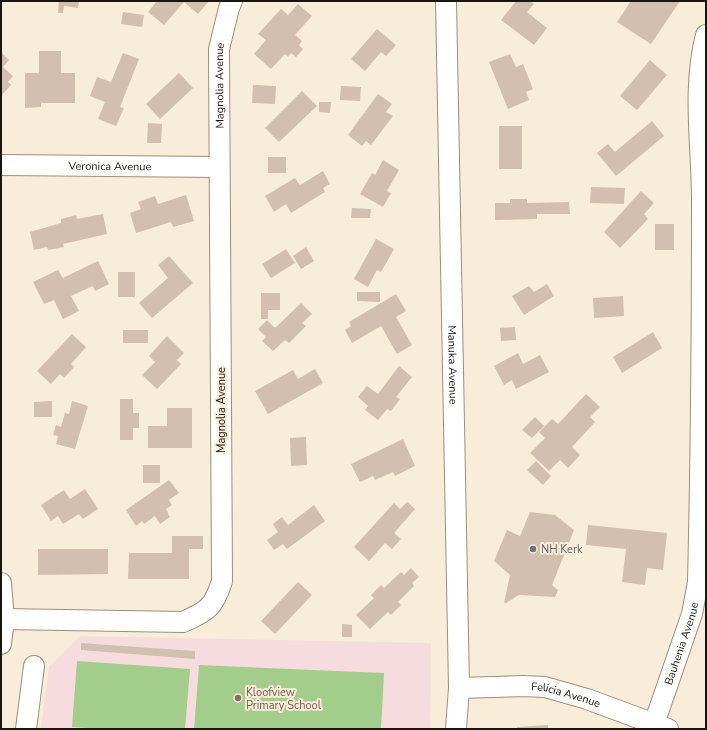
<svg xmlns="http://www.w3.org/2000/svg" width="707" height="730" font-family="'Nunito Sans',sans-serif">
  <rect width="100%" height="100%" fill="#f8edd8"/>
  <path fill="#f7dcdf" d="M80 636 431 643 430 729H41L49 667Z"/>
  <g fill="#a3cd8a">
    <path d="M77 661 190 669 185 729H104L72 727Z"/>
    <path d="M199 665 384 673 381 729H194Z"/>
  </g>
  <g fill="#d2bfb0">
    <path d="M59 1H79L78 8 64 6 63 13H58Z"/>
    <path d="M157 1H209L198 14 184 2 164 25 148 12Z"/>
    <path d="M516 1H530L534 4 527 12 547 28 534 45 501 20Z"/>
    <path d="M631 1H680L651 44 617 22Z"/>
    <path d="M298 4 312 16 295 35 302 41 299 45 303 49 296 57 291 53 288 57 285 54 271 69 254 54 266 40 258 34 281 9 288 15Z"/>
    <path d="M123 12 144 15 142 27 121 24Z"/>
    <path d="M377 29 396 45 386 56 381 52 365 71 351 59Z"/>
    <path d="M39 51H61V73H75V103H41V107L25 108V73H39Z"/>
    <path d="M1 52 9 60 3 67 13 76 8 82 11 85 1 96Z"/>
    <path d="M123 53 139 59 120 107 124 108 116 126 98 119 105 102 90 96 97 77 111 82Z"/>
    <path d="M510 54 516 67 523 64 533 89 526 92 529 100 508 109 489 62Z"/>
    <path d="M650 60 667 75 637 110 620 96Z"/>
    <path d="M179 73 193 88 160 119 146 104Z"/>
    <path d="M253 85 276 86 275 104 252 103Z"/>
    <path d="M341 86 361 87 360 101 340 100Z"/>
    <path d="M302 91 317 106 279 142 265 128Z"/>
    <path d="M378 94 392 104 386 112 393 116 371 145 366 141 362 146 348 135Z"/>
    <path d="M319 102H331L330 113 319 112Z"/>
    <path d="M652 121 664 136 616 176 597 153 608 144 615 152Z"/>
    <path d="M148 123 162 124 161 143H147Z"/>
    <rect x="499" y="126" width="23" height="43"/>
    <rect x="268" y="157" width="18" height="16"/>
    <path d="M383 160 399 170 387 191 391 193 383 207 360 194 372 173 375 175Z"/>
    <path d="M323 171 330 184 323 188 325 192 291 213 286 204 274 212 265 196 295 178 300 185Z"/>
    <path d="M591 187 625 188 624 204 590 203Z"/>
    <path d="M641 191 654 203 644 214 648 219 620 248 604 232Z"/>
    <path d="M186 195 194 221 173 227 171 222 136 233 130 213 141 209 138 202 155 196 158 204Z"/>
    <path d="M510 199H527V203L569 202 570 214H537V219L495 220V203H510Z"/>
    <path d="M352 208 371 209 370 218H351Z"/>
    <path d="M103 214 107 234 63 244 64 247 48 250 47 247 34 250 30 232 61 223V219L76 215 77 219Z"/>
    <rect x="655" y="224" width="19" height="26"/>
    <path d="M376 239 394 249 381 272 377 270 368 287 354 279Z"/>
    <path d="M306 247 314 261 301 269 293 256Z"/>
    <path d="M286 249 295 263 271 278 262 264Z"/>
    <path d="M169 256 193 283 152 318 139 303 168 278 158 265Z"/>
    <path d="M98 261 109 284 95 291 93 286 71 296 79 311 63 319 54 300 44 304 33 282 58 270 63 278Z"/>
    <rect x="118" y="272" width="17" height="25"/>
    <path d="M547 284 554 296 524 315 512 296 529 286 534 292Z"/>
    <path d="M357 292H380V302L357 301Z"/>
    <path d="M261 293H280V310H268V319H261Z"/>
    <path d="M396 294 406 311 396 317 412 345 397 354 381 326 352 343 345 330 351 326 349 322Z"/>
    <path d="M623 296 624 316 594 318 593 298Z"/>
    <path d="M301 303 312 314 302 323 306 326 289 343 285 340 273 351 262 341 266 337 258 329 267 320 275 328Z"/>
    <path d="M515 327 516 340 501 341 500 328Z"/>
    <rect x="123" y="330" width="25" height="13"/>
    <path d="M653 332 662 348 622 373 613 357Z"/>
    <path d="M72 334 86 347 71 364 74 367 64 378 60 374 51 384 37 371Z"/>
    <path d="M167 336 184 353 177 360 181 364 157 389 142 375 155 362 149 356Z"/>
    <path d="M518 353 523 364 540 355 549 372 516 389 512 380 504 385 494 366Z"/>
    <path d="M399 366 412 377 396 397 400 399 391 411 387 409 378 420 365 410 368 406 358 397 367 386 378 394Z"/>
    <path d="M315 369 323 383 268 414 255 391 293 370 298 379Z"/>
    <path d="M586 394 600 407 590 417 595 422 572 447 580 455 568 468 560 460 549 471 530 453 545 438 539 432 552 419 558 424Z"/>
    <path d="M120 399H133V413H139V428H133V440H120Z"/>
    <path d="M52 401V417H34V402Z"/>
    <path d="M72 401 88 406 75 449 56 444 58 436 53 435 56 425 61 427 65 413 69 414Z"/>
    <path d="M167 408H192V448H148V426H167Z"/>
    <path d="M535 417 544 426 532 438 522 430Z"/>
    <path d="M306 437 307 465 291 466 290 438Z"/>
    <path d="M403 439 415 466 395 476 393 472 375 480 373 476 360 482 351 464Z"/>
    <path d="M536 461 551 476 543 485 527 470Z"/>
    <rect x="143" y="465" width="17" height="18"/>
    <path d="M169 480 179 493 169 500 172 505 166 509 170 517 160 524 155 516 144 524 142 521 136 526 126 510Z"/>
    <path d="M85 489 98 509 83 519 79 514 63 524 58 516 51 521 41 505 64 490 70 499Z"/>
    <path d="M407 502 415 509 394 533 401 539 392 549 385 543 369 561 354 547 394 503 400 509Z"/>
    <path d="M314 505 325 521 287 549 283 544 274 550 267 540 278 532 273 524 282 517 288 525Z"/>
    <path d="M530 512 555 515 574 530 552 585 558 590 555 597 519 595 506 603H504L510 575 494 561 507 530 520 536Z"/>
    <path d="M588 525 667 533 663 570 647 568 645 585 622 582 626 549 586 545Z"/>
    <path d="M172 536H203V549H189V579H128L129 553H172Z"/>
    <path d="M38 549H108V574L38 575Z"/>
    <path d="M411 568 419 577 412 583 414 586 398 602 401 605 391 615 388 612 370 629 356 615 374 598 371 595 381 585 384 588 401 572 404 575Z"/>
    <path d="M298 582 312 595 275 634 261 621Z"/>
    <path d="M342 624 352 625V637H342Z"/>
    <path d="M81 643 195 651V659L81 650Z"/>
    <path d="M548 725V729H517V727Z"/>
  </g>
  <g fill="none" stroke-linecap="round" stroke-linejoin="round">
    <defs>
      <g id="minor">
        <path id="s1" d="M446 1 459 688 456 729"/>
        <path id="s2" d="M1 165 219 167"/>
        <path d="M1 583 4 619 1 644"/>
        <path id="s3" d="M4 619 183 622C208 611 214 607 222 581L219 49 229 8 232 1"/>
        <path id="s4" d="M459 688 523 686 545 687 587 699 668 729"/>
        <path id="s5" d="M654 724 692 614 698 582C701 455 702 328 702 201 702 146 692 89 706 35"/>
        <path d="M26 729 34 666"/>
      </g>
    </defs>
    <use href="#minor" stroke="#9a907d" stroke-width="22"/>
    <use href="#minor" stroke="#fff" stroke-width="20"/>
  </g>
  <circle fill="#6b7280" stroke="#f8edd8" stroke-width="1.5" cx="533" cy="549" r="4"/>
  <circle fill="#8d6e63" stroke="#f8edd8" stroke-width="1.5" cx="238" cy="698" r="4"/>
  <g text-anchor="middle" stroke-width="4" stroke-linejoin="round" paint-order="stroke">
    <g font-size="11" fill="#1a160f" stroke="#f8edd8">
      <text dy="4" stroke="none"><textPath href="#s3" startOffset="734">Magnolia Avenue</textPath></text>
      <text dy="4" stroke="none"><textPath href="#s2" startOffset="109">Veronica Avenue</textPath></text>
      <text dy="4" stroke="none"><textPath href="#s1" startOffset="364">Manuka Avenue</textPath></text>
      <text transform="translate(221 410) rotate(-90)" y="4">Magnolia Avenue</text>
      <text dy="4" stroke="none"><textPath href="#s5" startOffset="85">Bauhenia Avenue</textPath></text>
      <text dy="4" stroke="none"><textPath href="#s4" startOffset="108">Felicia Avenue</textPath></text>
    </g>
    <g font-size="11" fill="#5b616d" stroke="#f8edd8" text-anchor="start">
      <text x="541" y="553">NH Kerk</text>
    </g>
    <g font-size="11" fill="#785e54" stroke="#f8edd8" text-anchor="start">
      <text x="246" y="696">Kloofview<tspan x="246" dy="13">Primary School</tspan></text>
    </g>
  </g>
  <rect width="707" height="730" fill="none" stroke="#1a160f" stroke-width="4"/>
</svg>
